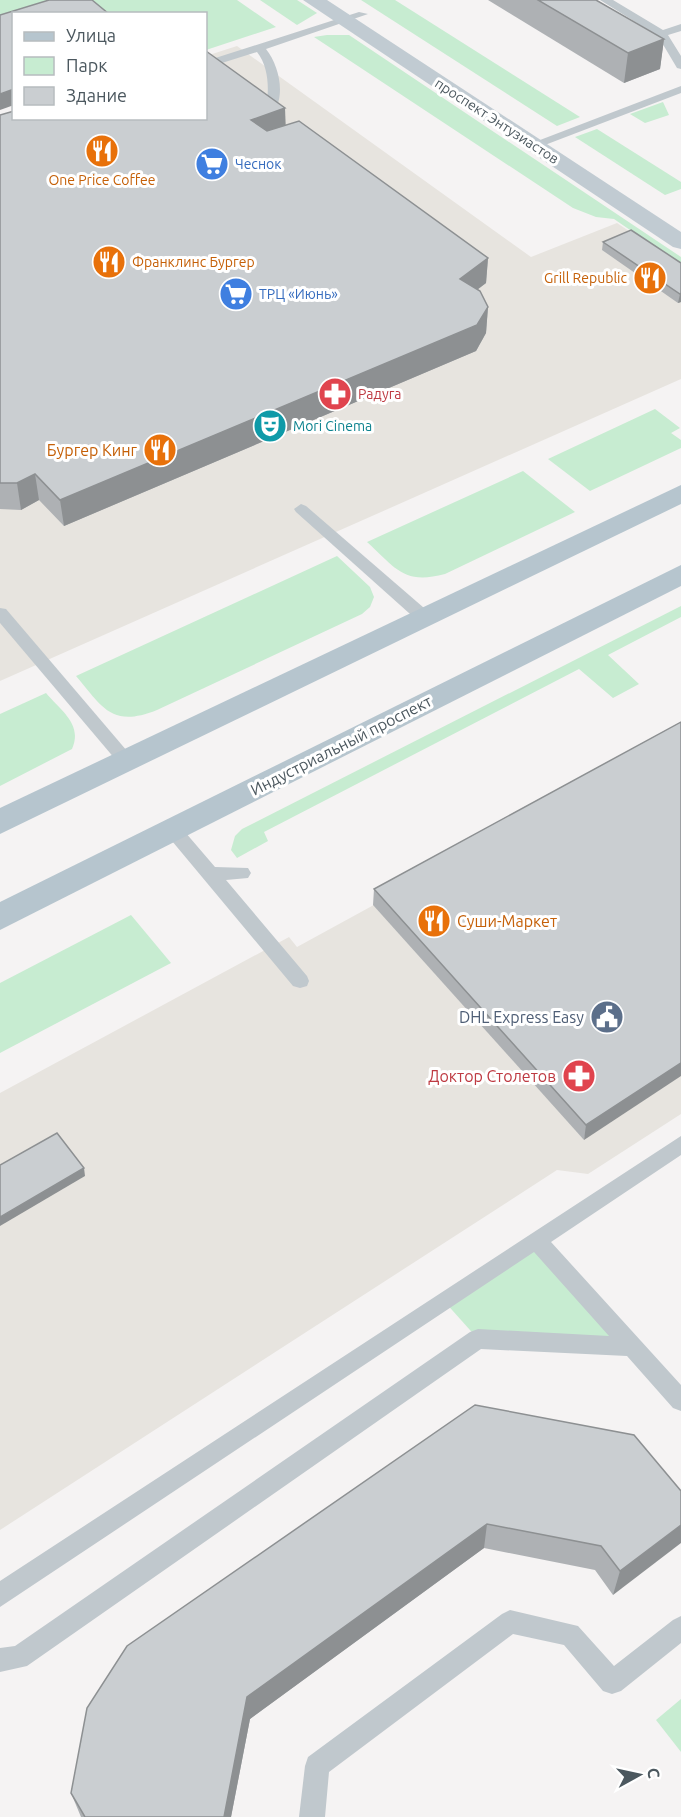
<svg xmlns="http://www.w3.org/2000/svg" width="681" height="1817" font-family="Ubuntu,sans-serif">
  <rect width="100%" height="100%" fill="#f5f3f3"/>
  <g fill="#e7e4df">
    <path d="M237 46 531 257 617 223 681 266V379L0 681V123L14 118H206V56Z"/>
    <path d="M681 737V1114L588 1174 557 1170 0 1530V1093L289 937 297 947Z"/>
  </g>
  <g fill="#c7ecd1">
    <path d="M0 0H237L276 27 206 50V14H14L0 26Z"/>
    <path d="M260 0H297L317 13 297 25Z"/>
    <path d="M361 0H395L580 117 557 126Z"/>
    <path d="M327 35H349L681 257V265L614 219 596 217 573 208 314 37Z"/>
    <path d="M663 102 669 115 645 123 630 114Z"/>
    <path d="M597 129 681 182V189L665 195 575 137Z"/>
    <path d="M655 409 680 428 671 433 681 440V448L590 491 548 459Z"/>
    <path d="M523 471 575 512 445 574C403 585 396 568 367 542Z"/>
    <path d="M337 556 370 587 374 597 370 607 362 614 157 710C112 728 103 708 76 676Z"/>
    <path d="M681 606V617L608 655 639 684 613 698 579 669 264 832 268 841 237 858 231 850 235 836 242 829Z"/>
    <path d="M46 693C61 711 83 724 72 749L0 786V714Z"/>
    <path d="M131 915 171 963 0 1053V983Z"/>
    <path d="M536 1240 633 1347 478 1339 444 1301Z"/>
    <path d="M681 1699V1752L656 1720Z"/>
  </g>
  <g fill="none" stroke-linecap="round" stroke-linejoin="round">
    <g fill="#c0c8cd" fill-rule="evenodd">
      <path d="M600 0H613L663 30 681 24V31L668 35 681 56V69L677 68 658 36Z"/>
      <path d="M359 12 368 14 266 49C278 64 284 89 277 106L263 115 253 113 267 103C269 85 268 66 257 52L206 68V61Z"/>
      <path d="M681 86V93L537 148 527 145Z"/>
      <path d="M301 504 306 506 431 614 433 618 431 622H419L296 512 294 509Z"/>
      <path d="M0 608 6 609 133 758 135 762 133 766H121L0 623Z"/>
      <path d="M173 824 179 825 215 867 248 868 251 873 248 878 226 880 307 976 309 981 307 986 300 988 293 986 167 835 164 830 167 825Z"/>
      <path d="M681 1136V1155L551 1242 681 1385V1411L673 1408 627 1356 481 1349 27 1666 0 1672V1648L15 1646 470 1332 478 1329 609 1336 534 1252 0 1607V1581Z"/>
      <path d="M510 1610 578 1626 614 1666 673 1620 681 1616V1643L621 1691 612 1694 603 1691 564 1645 513 1634 329 1772 325 1817H299L305 1766 308 1757 502 1614Z"/>
    </g>
    <path fill="#c1cbd2" fill-rule="evenodd" d="M303 0H327L681 232V249L673 247Z"/>
    <g fill="#b6c5ce" fill-rule="evenodd">
      <path d="M681 485V504L0 834V808Z"/>
      <path d="M681 565V586L0 930V902Z"/>
    </g>
  </g>
  <g fill="#aeb1b4">
    <path d="M488 0H596L664 39 660 69 624 83Z"/>
    <path d="M285 108V126L488 258 486 283 477 290 488 307 486 333 476 351 64 526 39 500 21 510 0 509V115Z"/>
    <path d="M603 242 681 263V302L678 303 602 250Z"/>
    <path d="M681 722 584 1140 373 905 374 889Z"/>
    <path d="M475 1405 681 1491 613 1595 595 1570 484 1548 250 1719 231 1817H81L71 1793Z"/>
  </g>
  <g fill="#8d9092">
    <path d="M664 39 660 69 624 83 628 53Z"/>
    <path d="M14 89V105L0 110V94Z"/>
    <path d="M285 108 286 133 252 145 251 120Z"/>
    <path d="M488 258 486 283 458 304 460 279Z"/>
    <path d="M681 293V302L678 303 680 294Z"/>
    <path d="M488 307 486 333 476 351 64 526 60 500Z"/>
    <path d="M35 474 39 500 21 510 17 483Z"/>
    <path d="M681 1063V1076L584 1140 586 1125Z"/>
    <path d="M84 1168 85 1176 0 1226V1217Z"/>
    <path d="M487 1524 484 1548 250 1719 231 1817H224L247 1697Z"/>
    <path d="M681 1525V1543L613 1595 620 1571Z"/>
  </g>
  <g fill="#caced1" stroke="#8d9092" stroke-width="1.5">
    <path d="M49 0H92L109 14H14V89L0 94V15Z"/>
    <path d="M538 0H596L664 39 628 53Z"/>
    <path d="M206 51 285 108 251 120 267 131 299 121 488 258 460 279 480 291 488 307 477 325 60 500 35 474 17 483H0V115L14 111V118H206Z"/>
    <path d="M631 230 681 263V293L680 294 603 242Z"/>
    <path d="M681 722V1063L586 1125 374 889Z"/>
    <path d="M57 1133 84 1168 0 1217V1165Z"/>
    <path d="M475 1405 634 1435 681 1491V1525L620 1571 601 1546 487 1524 247 1697 224 1817H85L71 1793 87 1708 127 1646Z"/>
  </g>
  <defs>
    <symbol id="restaurant-disc" viewBox="-11 -11 22 22"><circle r="9.5" fill="#e8710a" stroke="#fff"/><path d="M-5-6h1v4h1v-4h1v4h1v-4h1v5L-1.5 .5V6h-2V.5L-5-1ZM5-6V6H3V1.5H1.5Q1.5-4 5-6Z" fill="#fff"/></symbol>
    <symbol id="supermarket-disc" viewBox="-11 -11 22 22"><circle r="9.5" fill="#3f7fe0" stroke="#fff"/><path d="M-6-5.5h2.5l.6 2H6L4.5 2H-2.5L-4.4-4H-6ZM-1.5 3.2a1.3 1.3 0 1 0 .1 0ZM3 3.2a1.3 1.3 0 1 0 .1 0Z" fill="#fff"/></symbol>
    <symbol id="pharmacy-disc" viewBox="-11 -11 22 22"><circle r="9.5" fill="#e0444e" stroke="#fff"/><path d="M-2-6h4v4h4v4h-4v4h-4v-4h-4v-4h4Z" fill="#fff"/></symbol>
    <symbol id="theatre-disc" viewBox="-11 -11 22 22"><circle r="9.5" fill="#0f9aa8" stroke="#fff"/><path d="M-5-5.5Q0-4 5-5.5V0Q5 5 0 6Q-5 5-5 0ZM-3.3-2.5H-1v1.5H-3.3ZM1-2.5H3.3v1.5H1ZM-2.8 1Q0 5.5 2.8 1Z" fill="#fff"/></symbol>
    <symbol id="civic-disc" viewBox="-11 -11 22 22"><circle r="9.5" fill="#5c6f8a" stroke="#fff"/><path d="M-.6-6.5H3V-4.5H.6V-3L4-1V1h2V6H-6V1h2V-1L-.6-3ZM-1.2 2.5V6h2.4V2.5Z" fill="#fff"/></symbol>
  </defs>
  <g fill-rule="evenodd">
    <use href="#restaurant-disc" x="83" y="132" width="38" height="38"/>
    <use href="#supermarket-disc" x="193" y="145" width="38" height="38"/>
    <use href="#restaurant-disc" x="90" y="243" width="38" height="38"/>
    <use href="#restaurant-disc" x="631" y="259" width="38" height="38"/>
    <use href="#supermarket-disc" x="217" y="275" width="38" height="38"/>
    <use href="#pharmacy-disc" x="316" y="375" width="38" height="38"/>
    <use href="#theatre-disc" x="251" y="407" width="38" height="38"/>
    <use href="#restaurant-disc" x="141" y="431" width="38" height="38"/>
    <use href="#restaurant-disc" x="415" y="902" width="38" height="38"/>
    <use href="#civic-disc" x="588" y="998" width="38" height="38"/>
    <use href="#pharmacy-disc" x="560" y="1057" width="38" height="38"/>
  </g>
  <g text-anchor="middle" stroke-width="6" stroke-linejoin="round" paint-order="stroke">
    <g font-size="14" fill="#4c585f" stroke="#fff">
      <text transform="translate(497 121) rotate(33)" y="5">проспект Энтузиастов</text>
    </g>
    <g font-size="14" fill="#366cbe" stroke="#fff" text-anchor="start">
      <text x="235" y="169">Чеснок</text>
      <text x="259" y="299">ТРЦ «Июнь»</text>
    </g>
    <g font-size="14" fill="#c56008" stroke="#fff">
      <text x="102" y="185">One Price Coffee</text>
      <text x="132" y="267" text-anchor="start">Франклинс Бургер</text>
      <text x="627" y="283" text-anchor="end">Grill Republic</text>
    </g>
    <g font-size="14" fill="#be3a42" stroke="#fff" text-anchor="start">
      <text x="358" y="399">Радуга</text>
    </g>
    <g font-size="14" fill="#0d838f" stroke="#fff" text-anchor="start">
      <text x="293" y="431">Mori Cinema</text>
    </g>
    <g font-size="16" fill="#c56008" stroke="#fff" text-anchor="end">
      <text x="137" y="456">Бургер Кинг</text>
      <text x="457" y="927" text-anchor="start">Суши-Маркет</text>
    </g>
    <g font-size="16" fill="#4c585f" stroke="#fff">
      <text transform="translate(341 745) rotate(-27)" y="6">Индустриальный проспект</text>
    </g>
    <g font-size="16" fill="#4e5e75" stroke="#fff" text-anchor="end">
      <text x="584" y="1023">DHL Express Easy</text>
    </g>
    <g font-size="16" fill="#be3a42" stroke="#fff" text-anchor="end">
      <text x="556" y="1082">Доктор Столетов</text>
    </g>
  </g>
  <rect x="12" y="12" width="195" height="108" fill="#ffffff" stroke="#b7bcbf" stroke-width="1.5"/>
  <rect x="24" y="32" width="30" height="9" fill="#b6c5ce" stroke="#b7bcbf" stroke-width="1.5"/>
  <text x="66" y="42" font-size="18" fill="#4c585f">Улица</text>
  <rect x="24" y="57" width="30" height="18" fill="#c7ecd1" stroke="#b7bcbf" stroke-width="1.5"/>
  <text x="66" y="72" font-size="18" fill="#4c585f">Парк</text>
  <rect x="24" y="87" width="30" height="18" fill="#caced1" stroke="#b7bcbf" stroke-width="1.5"/>
  <text x="66" y="102" font-size="18" fill="#4c585f">Здание</text>
  <g transform="translate(639 1775) rotate(82)" stroke="#ffffff" stroke-width="4.5" paint-order="stroke">
  <path d="M0-4.5L10 22L0 15L-10 22Z" fill="#4c585f"/>
  <text y="-9" font-size="16" font-weight="bold" text-anchor="middle" fill="#4c585f">С</text>
  </g>
</svg>
